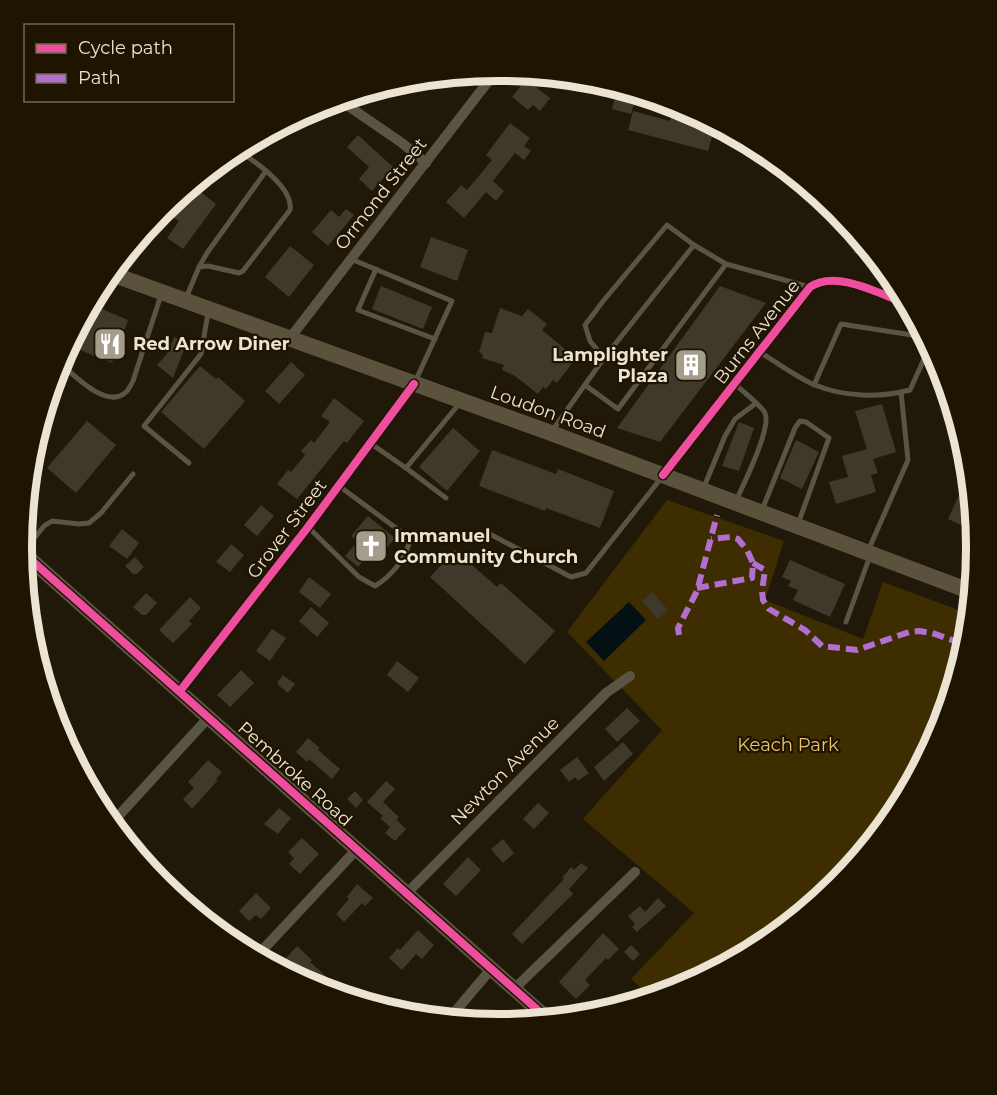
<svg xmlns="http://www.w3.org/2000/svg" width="997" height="1095" font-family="Montserrat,sans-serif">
  <rect width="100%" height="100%" fill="#201909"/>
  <path fill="#3d2d01" d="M667 500 784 541 765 600 863 639 883 582 969 614 967 641 940 731 895 813 836 885 763 945 681 989 651 998 631 979 694 913 583 819 662 730 567 632Z"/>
  <path fill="#031115" d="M629 602 646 620 604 661 586 642Z"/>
  <g fill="#3f392c">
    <path d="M526 79 550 98 540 111 533 105 528 110 512 97Z"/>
    <path d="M618 87 637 93 631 114 612 109Z"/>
    <path d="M633 111 670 121 671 116 728 131 754 145 752 150 712 137 708 151 628 130Z"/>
    <path d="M510 123 530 138 524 146 531 151 524 160 515 153 493 181 504 191 496 201 486 192 464 218 446 202 461 185 467 190 492 160 486 155Z"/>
    <path d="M358 135 393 167 372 191 359 179 369 167 347 147Z"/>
    <path d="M194 187 216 204 183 249 167 238 179 221 172 217Z"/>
    <path d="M346 209 354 215 328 246 312 232 331 210 339 217Z"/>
    <path d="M431 237 468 250 457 281 420 267Z"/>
    <path d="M859 238 866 246 878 261 854 253Z"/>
    <path d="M290 246 314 265 289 297 265 277Z"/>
    <path d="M381 286 432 307 423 329 372 309Z"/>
    <path d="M720 286 766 303 660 442 617 428Z"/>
    <path d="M90 304 128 320 112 363 68 345Z"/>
    <path d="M500 308 522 316 528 309 547 324 542 330 576 358 557 383 553 380 546 389 543 387 538 394 515 376 502 370 504 365 482 358 483 355 479 352 485 332 492 333Z"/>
    <path d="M174 337 187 342 173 378 157 365 167 354Z"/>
    <path d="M291 362 305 375 279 404 265 391Z"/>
    <path d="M200 366 216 379 218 377 245 401 204 449 161 412Z"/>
    <path d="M334 398 364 421 347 443 344 441 297 499 277 484 288 470 291 472 305 455 301 451 311 440 314 443 330 422 321 416Z"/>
    <path d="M882 404 896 452 873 459 878 473 871 475 876 492 836 504 829 482 848 477 842 456 867 449 855 411Z"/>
    <path d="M87 421 116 445 76 493 47 468Z"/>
    <path d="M739 422 754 428 739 471 722 466Z"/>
    <path d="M453 428 480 451 447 491 419 467Z"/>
    <path d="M796 440 819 452 802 489 780 478Z"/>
    <path d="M492 450 556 474 558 469 614 491 600 528 546 508 545 511 479 486Z"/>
    <path d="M969 473 972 508 974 531 948 519Z"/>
    <path d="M261 505 274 516 257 536 244 525Z"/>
    <path d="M368 516 395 538 380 557 372 551 358 567 345 556 358 541 351 536Z"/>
    <path d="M122 529 139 543 127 559 109 546Z"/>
    <path d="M231 544 244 555 230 572 216 562Z"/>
    <path d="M455 550 497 587 501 583 555 631 525 664 430 577Z"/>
    <path d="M135 557 144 567 137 574H133L125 566Z"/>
    <path d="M790 560 845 584 830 617 793 600 798 590 788 586 791 581 782 577Z"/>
    <path d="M309 577 331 594 320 608 299 592Z"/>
    <path d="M652 592 668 610 658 619 642 601Z"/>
    <path d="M146 593 157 603 146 615H142L133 607Z"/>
    <path d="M190 597 201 608 189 621 192 624 173 643 159 630Z"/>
    <path d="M311 607 329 623 317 637 299 621Z"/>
    <path d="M272 629 286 638 270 661 256 651Z"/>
    <path d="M397 661 419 678 408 692 387 675Z"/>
    <path d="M241 670 254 683 230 707 217 695Z"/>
    <path d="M283 675 295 684 288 693 278 685V681Z"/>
    <path d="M627 708 640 721 617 742 605 729Z"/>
    <path d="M308 738 320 748 318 750 340 769 332 779 309 759 307 762 296 752Z"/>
    <path d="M623 742 633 754 604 781 594 767Z"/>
    <path d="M577 757 589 773 578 781 575 777 569 782 560 770Z"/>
    <path d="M208 760 222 772 216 779 218 780 192 809 183 799 194 788 188 782Z"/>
    <path d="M386 781 395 789 383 802 399 817 395 822 397 820 406 829 395 841 385 833 390 827 380 818 383 816 367 802Z"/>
    <path d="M355 791 363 800 356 808 347 799Z"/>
    <path d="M538 803 549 813 534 829 523 819Z"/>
    <path d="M279 808 291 818 278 834 264 824Z"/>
    <path d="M302 838 319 854 300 874 289 864 294 858 288 852Z"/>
    <path d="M503 839 514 853 503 863 491 849Z"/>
    <path d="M468 857 481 870 456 896 443 884Z"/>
    <path d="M581 863 588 868 569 889 573 894 522 944 512 934 564 879 562 878 571 867 574 870Z"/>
    <path d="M357 884 373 898 365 906 362 903 344 922 336 914 349 899 347 897Z"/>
    <path d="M256 893 271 908 261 919 256 915 249 921 239 911Z"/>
    <path d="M658 898 666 906 637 932 632 927 635 924 628 916 640 906 645 912Z"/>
    <path d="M418 930 434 945 422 959 416 954 402 970 389 958 398 948 400 950Z"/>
    <path d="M603 933 619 949 608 960 606 958 585 980 590 985 576 999 559 982Z"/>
    <path d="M631 945 640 954 633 961 624 952Z"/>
    <path d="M297 946 312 960 310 962 330 980 322 989 300 969 293 976 279 966Z"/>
  </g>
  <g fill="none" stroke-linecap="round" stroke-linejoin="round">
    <g stroke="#5a5444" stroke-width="5">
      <path d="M345 104 351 96"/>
      <path d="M351 259 452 301 415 382"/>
      <path d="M199 267 207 253 266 171"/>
      <path d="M376 269 358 310 435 339"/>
      <path d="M114 272 174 199"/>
      <path d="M186 298 199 267 208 266 239 273 243 271 290 210C294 187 253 160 236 149"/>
      <path d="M759 352C777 362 796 377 815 385 844 397 880 398 910 390L929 348 912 335 841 324 814 385"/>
      <path d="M604 358 694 245"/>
      <path d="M59 362C73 374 105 409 125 393 128 391 131 385 133 381L161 295"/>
      <path d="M735 384C741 390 763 407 765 413 772 428 743 485 736 501"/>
      <path d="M585 385 618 409 726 264"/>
      <path d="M552 431 604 358 590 341 585 325 604 300 667 225 694 245 726 264 810 287"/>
      <path d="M370 443 406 468 459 404"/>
      <path d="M189 463 144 426 201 354 208 313"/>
      <path d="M406 468 446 498"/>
      <path d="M704 487 725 436 735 419 755 404"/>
      <path d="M762 510 795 428 800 421 806 422 829 438 798 524"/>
      <path d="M308 527 359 577 375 586C390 577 405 560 409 543L400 531 339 486"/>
      <path d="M486 532 571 577 586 573 662 477"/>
      <path d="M24 551 44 526 52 521 79 524 89 523 101 513 133 474"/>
      <path d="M868 551 908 460 901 392"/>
      <path d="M846 622 870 556"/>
    </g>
    <g stroke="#5a5444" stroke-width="10">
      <path d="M338 99 402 143 426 163"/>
      <path d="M290 338 497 70"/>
      <path d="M663 475 810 287C836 269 880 294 907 304"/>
      <path d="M180 691 308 527 414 384"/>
      <path d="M111 824 209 717"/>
      <path d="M407 893 606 693 630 676"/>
      <path d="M256 957 357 849"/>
      <path d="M514 989 635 872"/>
      <path d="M448 1020 492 968"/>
    </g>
    <path stroke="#5c5442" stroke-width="15" d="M21 551 549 1020"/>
    <path stroke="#5b523e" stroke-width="16" d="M109 273 551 433 972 592"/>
    <g stroke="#b36fd0" stroke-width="6" stroke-dasharray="12 6" stroke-linecap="butt">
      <path d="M753 563 765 570 762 591 763 600 769 609 805 630 822 646 857 650 909 632 919 631 932 633 966 645"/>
      <path d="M697 588 752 578 753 563 747 550 738 539 731 537 711 539"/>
      <path d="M679 635 678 628 697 591 717 515"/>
    </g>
    <defs>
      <g id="cycleway">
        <path d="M663 475 810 287C836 269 880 294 907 304"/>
        <path d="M21 551 549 1020"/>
        <path d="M180 691 308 527 414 384"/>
      </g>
    </defs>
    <use href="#cycleway" stroke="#1f1400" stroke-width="11"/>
    <use href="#cycleway" stroke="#ef4d9e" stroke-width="8"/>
  </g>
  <defs>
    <symbol id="restaurant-square" viewBox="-11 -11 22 22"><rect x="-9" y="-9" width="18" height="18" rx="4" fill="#a49d8c" stroke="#1f1400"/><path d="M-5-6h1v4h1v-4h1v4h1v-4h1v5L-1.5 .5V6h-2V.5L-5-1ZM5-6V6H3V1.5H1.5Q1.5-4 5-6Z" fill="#fff"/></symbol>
    <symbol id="building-square" viewBox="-11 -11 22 22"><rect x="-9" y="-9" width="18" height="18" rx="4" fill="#a49d8c" stroke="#1f1400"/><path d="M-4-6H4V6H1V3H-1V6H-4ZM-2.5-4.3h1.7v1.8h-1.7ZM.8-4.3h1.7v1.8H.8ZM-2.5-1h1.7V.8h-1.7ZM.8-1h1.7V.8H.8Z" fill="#fff"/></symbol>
    <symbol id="church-square" viewBox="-11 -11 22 22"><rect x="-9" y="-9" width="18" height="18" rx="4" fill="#a49d8c" stroke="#1f1400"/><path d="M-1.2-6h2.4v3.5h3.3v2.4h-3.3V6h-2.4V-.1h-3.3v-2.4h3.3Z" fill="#fff"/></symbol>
  </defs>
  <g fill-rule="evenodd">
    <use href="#restaurant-square" x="91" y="325" width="38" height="38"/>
    <use href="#building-square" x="672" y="346" width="38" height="38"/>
    <use href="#church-square" x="352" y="527" width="38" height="38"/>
  </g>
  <g text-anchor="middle" stroke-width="4.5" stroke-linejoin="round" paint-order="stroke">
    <g font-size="18" fill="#ebe4d3" stroke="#1f1400">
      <text transform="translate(381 194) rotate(-52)" y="6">Ormond Street</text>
      <text transform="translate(757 332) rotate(-52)" y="6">Burns Avenue</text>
      <text transform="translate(548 412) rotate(20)" y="6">Loudon Road</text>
      <text transform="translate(287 529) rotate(-53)" y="6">Grover Street</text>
      <text transform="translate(505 771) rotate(-45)" y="6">Newton Avenue</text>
      <text transform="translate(295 774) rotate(42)" y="6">Pembroke Road</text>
    </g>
    <g font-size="18" font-weight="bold" fill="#ebe4d3" stroke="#1f1400" text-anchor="start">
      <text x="133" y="350">Red Arrow Diner</text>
      <text x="668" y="361" text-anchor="end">Lamplighter<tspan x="668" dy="21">Plaza</tspan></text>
      <text x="394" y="542">Immanuel<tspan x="394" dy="21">Community Church</tspan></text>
    </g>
    <g font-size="18" fill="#e7c36d" stroke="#1f1400">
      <text x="788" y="751">Keach Park</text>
    </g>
  </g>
  <path d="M0 0H997V1095H0ZM498 81H500A466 466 0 0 1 966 547V548A466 466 0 0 1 500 1014H498A466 466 0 0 1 32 548V547A466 466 0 0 1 498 81Z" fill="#1f1400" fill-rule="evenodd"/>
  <path fill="none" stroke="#ebe4d3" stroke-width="8" d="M498 81H500A466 466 0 0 1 966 547V548A466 466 0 0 1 500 1014H498A466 466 0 0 1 32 548V547A466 466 0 0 1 498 81Z"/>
  <rect x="24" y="24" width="210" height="78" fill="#1f1400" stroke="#716754" stroke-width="1.5"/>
  <rect x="36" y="44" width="30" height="9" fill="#ef4d9e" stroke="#716754" stroke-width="1.5"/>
  <text x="78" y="54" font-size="18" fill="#ebe4d3">Cycle path</text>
  <rect x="36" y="74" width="30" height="9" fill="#b36fd0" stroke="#716754" stroke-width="1.5"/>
  <text x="78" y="84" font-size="18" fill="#ebe4d3">Path</text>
</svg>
